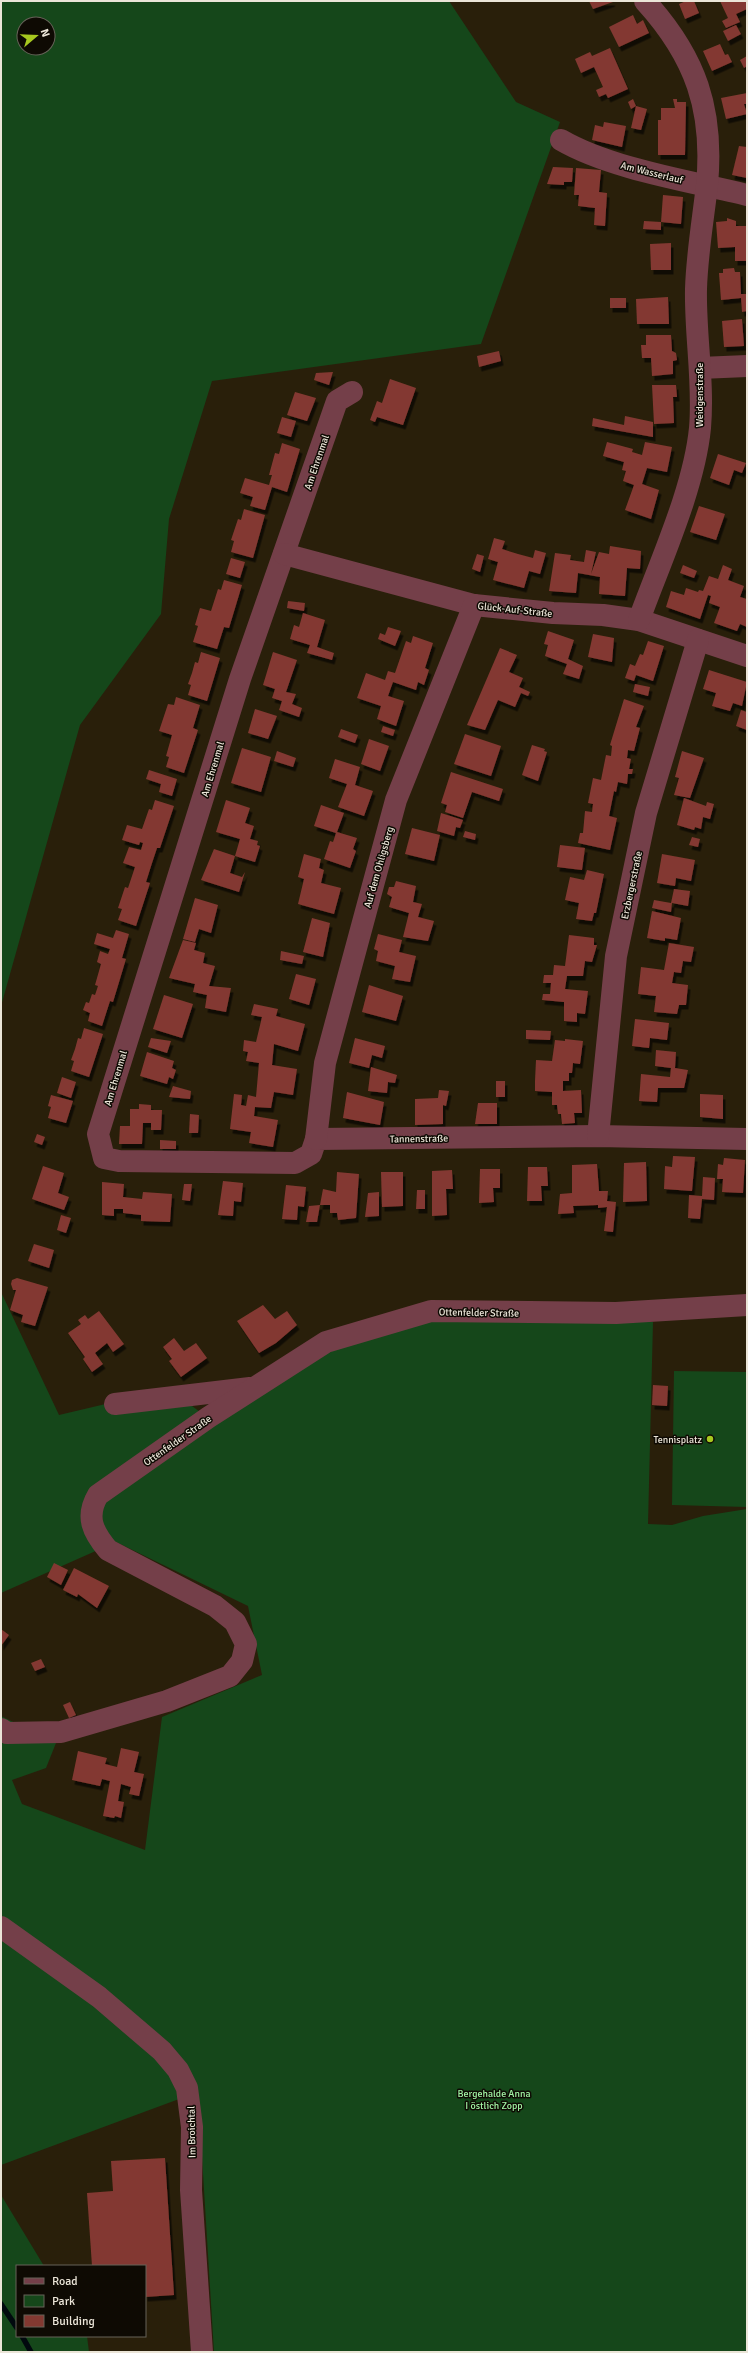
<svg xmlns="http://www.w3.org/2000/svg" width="748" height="2353" font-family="Signika,sans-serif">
  <defs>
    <filter id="shadow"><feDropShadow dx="2.5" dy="4.5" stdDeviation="0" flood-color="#0009"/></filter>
  </defs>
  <rect width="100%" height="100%" fill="#291f0a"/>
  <g fill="#15471a" fill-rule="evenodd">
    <path d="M1 1H449L516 102 560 122 481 344 212 381 169 519 161 614 80 725 1 1006ZM24 24H48V48H24Z"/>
    <path d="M1 1292 59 1415 169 1389 215 1423 328 1350 432 1320 653 1322 648 1524 672 1525 703 1516 747 1509V2352H214L198 2092 1 2165V1716L56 1743 46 1768 12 1780 22 1804 145 1850 162 1717 262 1675 248 1606 116 1542 1 1593Z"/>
    <path d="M674 1371 747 1372V1507L672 1505Z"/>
    <path d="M1 2195 44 2266H17V2336H87L89 2352H1Z"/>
  </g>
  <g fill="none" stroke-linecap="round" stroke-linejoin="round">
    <g stroke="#01090e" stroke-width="5.5">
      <path d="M1 2304 17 2328"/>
      <path d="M22 2336 31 2352"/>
    </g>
  </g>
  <g fill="#833931" filter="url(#shadow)">
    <path d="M589 1H612L613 2 593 9Z"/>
    <path d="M686 1H694L699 13 685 19 679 4Z"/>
    <path d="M720 1H747V9L736 14 740 22 726 28 722 21 728 18Z"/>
    <path d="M633 15 637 24 643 20 649 33 619 47 609 27Z"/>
    <path d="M736 25 741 34 728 41 723 31Z"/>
    <path d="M720 44 725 55 728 54 732 62 712 71 703 51Z"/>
    <path d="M610 48 628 89 608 98 606 94 599 97 596 90 603 87 594 67 581 73 575 59 590 52 592 56Z"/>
    <path d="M747 56V66L744 68 740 60Z"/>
    <path d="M747 93V104H744L747 114 726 119 721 98Z"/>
    <path d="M633 99 636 106 631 109 628 102Z"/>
    <path d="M673 99H677V102H686L685 155H658V120H661V108H675Z"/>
    <path d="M636 106 647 109 641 130 631 128Z"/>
    <path d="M604 122 626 126 622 147 592 140 595 125 603 127Z"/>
    <path d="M739 146 747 147V178L732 175Z"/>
    <path d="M553 167 573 168 572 182H564V185L547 184Z"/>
    <path d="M576 168 601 170 599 192 607 193 605 226 594 225 595 208 578 206 579 195H574Z"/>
    <path d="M663 195 683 197 681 224 661 222V230L643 229 644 221 661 222Z"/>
    <path d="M727 218 736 221V226H747V261H735V247L718 248 716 222 727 221Z"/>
    <path d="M671 243V270H651L650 244Z"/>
    <path d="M734 268 735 272H740L741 294H747V311L742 312 741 298 721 300 719 273H723V269Z"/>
    <path d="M668 297 669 324H637L636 299Z"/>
    <rect x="610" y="298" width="16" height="10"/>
    <path d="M742 319 744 346 724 347 722 321Z"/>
    <path d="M646 335H671L672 351 676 353 677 360 673 361V374L652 376 651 358H642L641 345H646Z"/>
    <path d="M499 351 501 361 479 367 477 356Z"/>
    <path d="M333 372 329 385 314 380 316 373Z"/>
    <path d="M390 379 416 388 403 425 377 417 375 422 370 420 377 401 382 403Z"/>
    <path d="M652 385H676L677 397H673L674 423 654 424Z"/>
    <path d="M295 392 316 398 307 421 287 415Z"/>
    <path d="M625 416 653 422V437L592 426 593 418 624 425Z"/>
    <path d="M282 417 296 421 291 437 277 433Z"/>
    <path d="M607 442 633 449 632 452 642 455 645 442 672 447 667 472 647 468 642 484 659 490 651 519 625 510 634 485 623 481 626 471 622 470 624 462 603 456Z"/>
    <path d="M282 443 300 449 287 492 272 487 265 510 250 506 253 497 240 493 245 478 269 485 272 475H269L275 453 279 454Z"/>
    <path d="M718 454 746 463 742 473 734 470 729 485 710 478Z"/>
    <path d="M699 506 725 514 716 540 690 532Z"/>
    <path d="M244 509 265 515 253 558 231 552 234 541 231 540 238 519 241 520Z"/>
    <path d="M494 538 505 541 502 549 518 554 533 558 535 550 546 553 540 574 529 571 524 588 493 580 498 562 488 559Z"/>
    <path d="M610 546 641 551 640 569 627 568 625 596 599 594 600 577 578 573 576 593 549 591 555 553 571 555 570 560 584 562 586 550 596 552 591 574 599 552 609 554Z"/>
    <path d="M477 554 484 556 480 572 472 569Z"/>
    <path d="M231 558 245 562 240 578 226 574Z"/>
    <path d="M683 565 697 571 694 578 680 573Z"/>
    <path d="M723 565 732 569 728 580 744 586 740 597 747 599V627L740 624 737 631 714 623 720 607 709 603 711 596 708 595 700 619 666 607 671 591 684 595 686 588 698 592 699 590 703 591 709 576 718 579Z"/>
    <path d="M224 580 242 585 229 628 224 627 217 649 193 642 198 626 195 625 200 608 211 611 218 589 221 590Z"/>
    <path d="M288 601 305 603 304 611 287 608Z"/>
    <path d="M303 613 325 620 317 647 334 653 332 660 307 653 310 645 290 639 294 625 299 627Z"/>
    <path d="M388 627 401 631 395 646 378 639 380 633 385 635Z"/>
    <path d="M548 631 574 640 568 659 583 666 579 679 563 674 567 664 545 656 548 645 544 644Z"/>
    <path d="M593 634 614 638 612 662 588 657Z"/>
    <path d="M413 636 433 643 425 668 429 670 424 685 418 682 416 690 393 682 388 696 404 701 396 726 377 719 381 706 357 698 366 673 385 680 388 671 395 673 406 641 411 643Z"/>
    <path d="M648 641 664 646 653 681 636 675 634 681 625 678 630 664 635 666 640 654 643 655Z"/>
    <path d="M500 648 517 655 509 672 523 678 519 687 530 692 528 696 521 693 515 707 498 700 485 730 467 725Z"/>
    <path d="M201 652 220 658 207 701 188 695 191 685 188 684 192 673 195 662 198 663Z"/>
    <path d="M273 652 297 660 286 692 296 694 292 704 302 708 299 717 279 710 282 701 272 698 275 689 263 685Z"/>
    <path d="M709 670 747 682 742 706 733 703 730 711 712 706 716 693 703 689Z"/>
    <path d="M635 684 650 687 648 696 633 692Z"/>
    <path d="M176 697 200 705 193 728 198 730 184 773 166 767 169 757 166 756 172 735 159 731 168 704 174 705Z"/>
    <path d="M624 699 644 706 636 727 640 728 634 751 628 750 627 758 631 759 629 769H633L632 774H628L627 784 618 782 616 792 614 791 609 816 617 818 610 850 578 843 580 833H583L585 811 592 812 593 804 588 803 593 778 601 780 606 755 611 756 612 746 610 745Z"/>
    <path d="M255 709 277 716 268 739 248 733Z"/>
    <path d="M741 710 747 712V730L736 726Z"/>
    <path d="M383 726 395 730 393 736 381 732Z"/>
    <path d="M341 729 358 735 355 743 338 737Z"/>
    <path d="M465 734 501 746 491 776 454 764Z"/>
    <path d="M369 739 389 746 380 771 361 764Z"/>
    <path d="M532 745 545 749 544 751 547 752 538 781 522 775Z"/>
    <path d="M242 748 271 757 261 792 231 783Z"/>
    <path d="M277 751 296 758 293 767 274 761Z"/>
    <path d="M682 751 704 758 690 798 674 795 679 778 675 777Z"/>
    <path d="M335 759 360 767 355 785 373 791 364 816 338 807 347 784 329 778Z"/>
    <path d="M149 770 177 779 172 796 159 792 161 784 146 779Z"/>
    <path d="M451 772 503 789 499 801 472 792 463 818 445 812 447 805 441 803Z"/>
    <path d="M684 798 706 806 707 802 714 804 710 819 703 817 701 829 695 827 694 830 677 825Z"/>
    <path d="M155 800 174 806 160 848H157L152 863 146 882 150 883 136 926 118 920 122 909 118 908 125 887 128 888 135 867 123 863 129 847 141 850 143 843 140 842 139 845 122 840 127 825 142 829 149 809 152 810Z"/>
    <path d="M226 800 250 808 245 823 254 826 250 839 258 841 257 845 260 846 255 862 235 856 240 839 216 832Z"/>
    <path d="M321 805 344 813 337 832 357 838 353 849 356 851 350 868 324 859 330 841 333 842 336 833 314 826Z"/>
    <path d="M441 813 463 820 460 828 456 827 454 836 437 831Z"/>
    <path d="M412 828 440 835 434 861 405 854Z"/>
    <path d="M465 831 476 834 475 840 463 837Z"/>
    <path d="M692 837 700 839 698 847 689 845Z"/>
    <path d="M560 845 585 848 582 870 557 867Z"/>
    <path d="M214 849 235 856 230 873 242 877 245 872 239 892 201 880Z"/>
    <path d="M304 854 321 859 319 868 324 870 321 883 341 888 334 914 298 904 304 879 298 877Z"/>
    <path d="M662 854 695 860 691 881 676 878 675 886 657 883Z"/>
    <path d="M587 870 604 874 596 913H594L592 921 576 919 579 903 565 900 570 877 584 880Z"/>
    <path d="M396 881 416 886 413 902 422 904 418 917 434 921 428 941 403 937 409 913 389 907 392 897 387 894 389 887H394Z"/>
    <path d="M674 889 690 891 688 906 672 903 671 912 652 908 654 900 671 903Z"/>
    <path d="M195 898 218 905 211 933 199 929 195 942 183 939Z"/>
    <path d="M652 911 681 918 677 940 665 938V941L647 938Z"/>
    <path d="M312 918 330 923 323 957 303 952Z"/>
    <path d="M116 930 129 934 122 958 126 959 113 1002 110 1001 102 1026 88 1021 90 1013 83 1010 86 1002 89 1003 92 994 95 995 98 986 95 985 101 964 97 962 100 951 108 954 110 949 94 944 97 933 113 938Z"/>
    <path d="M378 934 402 940 399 952 416 956 410 982 392 979 395 966 376 961 378 951 374 949Z"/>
    <path d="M569 935 594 938V945H597L592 962 585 961 583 976H567L565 989 588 991 585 1014 577 1013V1022L564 1021V1002L542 1000 543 994H550L551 983H543L544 975H553L554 965 565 966Z"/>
    <path d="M183 940 196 943 194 950 205 953 203 963 215 966 209 986 231 988 226 1012 205 1008 207 995 193 992 195 984 169 978Z"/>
    <path d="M669 943 694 947 691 962 683 961 681 973 674 972 672 983 688 985 686 1005H679L677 1014 654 1012 656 996 638 994 641 967 664 970Z"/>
    <path d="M281 951 304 956 302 964 280 960Z"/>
    <path d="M296 974 316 979 309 1005 289 999Z"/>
    <path d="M369 985 403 996 396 1021 362 1012Z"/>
    <path d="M164 995 193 1004 182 1038 153 1029Z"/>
    <path d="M254 1004 278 1009 276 1016 305 1024 298 1051 274 1044 272 1065 297 1069 293 1095 274 1092 271 1108 255 1107 254 1116 278 1120 273 1147 249 1143 251 1132 230 1129 234 1094 242 1095 241 1105 246 1106 248 1095 256 1097 259 1063 246 1061 248 1052 243 1051 244 1040 256 1042 262 1017 251 1015Z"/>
    <path d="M635 1019 669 1023 667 1040 650 1038 649 1048 632 1046Z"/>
    <path d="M84 1028 103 1034 89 1077 71 1071 74 1061 71 1060 75 1049 78 1038 81 1039Z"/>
    <path d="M526 1030 551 1031 550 1040 526 1039Z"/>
    <path d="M151 1038 171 1041 167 1053 148 1047Z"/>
    <path d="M355 1038 385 1046 382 1058 372 1055 369 1068 349 1063Z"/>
    <path d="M565 1039 583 1041 580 1064 573 1063 572 1073H569V1081H563V1091L581 1090 582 1113H574L575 1123 562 1124 561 1114H558L557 1105H552V1092L535 1091V1081L536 1060 552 1061 555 1040 565 1041Z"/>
    <path d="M656 1050 676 1052 675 1068 688 1070 684 1088H658L657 1102 639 1101 641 1074 670 1077 671 1068 655 1066Z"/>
    <path d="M147 1052 174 1061 172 1068 176 1070 173 1079 169 1077 167 1084 140 1076Z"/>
    <path d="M371 1067 397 1075 395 1083 388 1082 387 1093 368 1091Z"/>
    <path d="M62 1077 76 1082 71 1098 57 1093Z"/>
    <rect x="496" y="1081" width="9" height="16"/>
    <path d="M173 1086 191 1091 190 1099 169 1097Z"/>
    <path d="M439 1090 449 1091 446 1106 443 1105V1124L415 1125V1099L438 1098Z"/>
    <path d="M347 1092 384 1102 380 1125 343 1118Z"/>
    <path d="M700 1094 723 1095V1119L700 1117Z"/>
    <path d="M51 1095 73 1101 66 1123 48 1118 51 1107 48 1106Z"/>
    <path d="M478 1103H497V1124H475Z"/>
    <path d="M139 1104 151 1105V1110H162L161 1130H151V1123H143L142 1144H119L120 1126H130V1109H139Z"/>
    <path d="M190 1114 199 1115 198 1133H189Z"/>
    <path d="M37 1134 45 1137 42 1145 34 1142Z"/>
    <path d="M160 1140 176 1141V1149H160Z"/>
    <path d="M673 1156 695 1157 692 1191 664 1189 665 1166 672 1167Z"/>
    <path d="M724 1158 745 1160 743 1193 722 1192 723 1179H717L718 1164 723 1165Z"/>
    <path d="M646 1162 647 1201 623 1202 624 1163Z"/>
    <path d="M597 1164 599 1191H608L607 1201 616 1202 613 1232 604 1231 607 1207 598 1208V1205L573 1206 574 1213 558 1214 560 1194 572 1193V1165Z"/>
    <path d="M43 1166 64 1173 58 1193 69 1197 64 1210 32 1199Z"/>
    <path d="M528 1167H547L548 1186H541L542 1201H527Z"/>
    <path d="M480 1169H500V1188H493L494 1202 479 1203Z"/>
    <path d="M452 1170 453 1189H446L447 1215 432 1216V1171Z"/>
    <path d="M337 1172 359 1174 356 1218 338 1220 337 1213H330V1205H320L323 1189 336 1192Z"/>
    <path d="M381 1172H403V1206L382 1207Z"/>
    <path d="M703 1177 715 1178 714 1200 702 1199 700 1219 688 1218 689 1195 702 1196Z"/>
    <path d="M223 1181 243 1183 241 1202 234 1201 233 1216 218 1215Z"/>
    <path d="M102 1182 124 1184 123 1197 142 1199 143 1192 172 1194 170 1222 141 1221V1215L123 1213V1209H114V1216L102 1215Z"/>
    <path d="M184 1184H192L190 1201 182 1200Z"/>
    <path d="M286 1185 306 1187 304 1207 298 1206 297 1220 282 1219Z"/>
    <path d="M417 1190H425V1209H416Z"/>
    <path d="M379 1192V1216L365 1217 368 1193Z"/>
    <path d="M320 1205 317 1222H306L309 1206Z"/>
    <path d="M61 1215 71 1218 66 1233 57 1230Z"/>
    <path d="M34 1244 54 1250 49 1268 28 1261Z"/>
    <path d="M17 1278 48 1287 35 1326 21 1322 23 1315 10 1310 16 1290H13L11 1284 12 1280Z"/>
    <path d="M263 1305 275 1319 287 1311 297 1325 276 1343 259 1353 237 1321Z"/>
    <path d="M99 1311 124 1344 113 1352 107 1343 95 1353 103 1364 92 1372 83 1359 85 1357 68 1333 81 1324 78 1320 85 1315 88 1319Z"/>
    <path d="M174 1338 184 1351 196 1343 207 1358 181 1377 169 1361 172 1359 163 1347Z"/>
    <path d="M653 1385 668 1386 667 1406 652 1405Z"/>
    <path d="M54 1563 68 1570 61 1585 47 1577Z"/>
    <path d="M74 1568 109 1586 97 1608 78 1594 77 1597 63 1590Z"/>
    <path d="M1 1629 9 1635 1 1646Z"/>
    <path d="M41 1659 45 1667 35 1671 31 1663Z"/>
    <path d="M70 1702 76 1715 69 1718 63 1705Z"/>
    <path d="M121 1748 139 1752 134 1772 144 1774 139 1796 129 1794 131 1787 121 1784 118 1801 124 1802 121 1818 115 1816 114 1818 103 1816 110 1781 102 1779 100 1786 72 1780 78 1751 107 1758 105 1764 117 1767Z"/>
    <path d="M165 2158 174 2295 145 2297V2266H92L87 2193 113 2191 111 2161Z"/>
  </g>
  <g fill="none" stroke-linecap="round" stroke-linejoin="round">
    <g stroke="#743f49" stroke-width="22">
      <path d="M561 140C611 169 690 181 747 195"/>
      <path d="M700 368 747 366"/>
      <path d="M352 392 337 401 240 679 98 1134 104 1158 119 1161 295 1163 311 1154 316 1139 598 1136 747 1139"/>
      <path d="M284 554 474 605 553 613 603 615 639 620 747 656"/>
      <path d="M639 620C660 562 694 489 700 428 704 382 695 335 696 289 697 254 703 220 707 185 714 110 696 57 645 1"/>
      <path d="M598 1136 616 956 646 813 698 640"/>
      <path d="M316 1139 325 1063 396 800 474 605"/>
      <path d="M115 1404 250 1388"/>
      <path d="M1 1729 7 1733 61 1732 167 1701 230 1676 242 1661 246 1644 235 1622 215 1606 108 1550C93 1532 85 1517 98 1495L209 1417 326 1342 431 1311 616 1313 747 1305"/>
      <path d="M1 1927 99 1997 162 2051 178 2070 187 2088 192 2127 191 2190 202 2352"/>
    </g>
  </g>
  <circle fill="#a7c81f" stroke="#0e0a03" stroke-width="1.5" cx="710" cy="1439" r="4"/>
  <g text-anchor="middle" stroke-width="3" stroke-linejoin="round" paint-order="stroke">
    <g font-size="10" fill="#ebe5d8" stroke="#0e0a03">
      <text transform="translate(652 172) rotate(14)" y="4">Am Wasserlauf</text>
      <text transform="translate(699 395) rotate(-90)" y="4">Weidgenstraße</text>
      <text transform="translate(316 462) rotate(-71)" y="4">Am Ehrenmal</text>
      <text transform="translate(515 609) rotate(6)" y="4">Glück-Auf-Straße</text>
      <text transform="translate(212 769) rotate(-73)" y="4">Am Ehrenmal</text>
      <text transform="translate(378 867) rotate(-74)" y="4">Auf dem Ohligsberg</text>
      <text transform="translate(631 885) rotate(-78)" y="4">Erzbergerstraße</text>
      <text transform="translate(115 1078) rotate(-73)" y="4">Am Ehrenmal</text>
      <text transform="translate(419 1138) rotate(-1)" y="4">Tannenstraße</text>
      <text transform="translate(479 1312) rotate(1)" y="4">Ottenfelder Straße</text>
      <text transform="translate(177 1440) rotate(-35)" y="4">Ottenfelder Straße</text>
      <text transform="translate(191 2132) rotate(-91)" y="4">Im Broichtal</text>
    </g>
    <g font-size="10" fill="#ebe5d8" stroke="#0e0a03" text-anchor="end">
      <text x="702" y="1443">Tennisplatz</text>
    </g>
    <g font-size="10" fill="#a1f4a4" stroke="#0e0a03">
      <text x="494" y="2097">Bergehalde Anna<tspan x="494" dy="12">I östlich Zopp</tspan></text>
    </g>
  </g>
  <rect width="748" height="2353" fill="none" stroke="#ebe5d8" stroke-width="4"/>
  <rect x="16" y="2265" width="130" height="72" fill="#0e0a03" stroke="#666258"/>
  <rect x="24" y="2278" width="20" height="6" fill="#743f49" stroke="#666258"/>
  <text x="52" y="2285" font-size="12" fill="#ebe5d8">Road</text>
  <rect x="24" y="2295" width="20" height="12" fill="#15471a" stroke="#666258"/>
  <text x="52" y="2305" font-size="12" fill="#ebe5d8">Park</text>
  <rect x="24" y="2315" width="20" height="12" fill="#833931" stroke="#666258"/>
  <text x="52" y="2325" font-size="12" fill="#ebe5d8">Building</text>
  <g transform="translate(36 36) rotate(71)"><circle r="19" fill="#0e0a03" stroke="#666258"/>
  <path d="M0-3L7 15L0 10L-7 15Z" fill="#a7c81f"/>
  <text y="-6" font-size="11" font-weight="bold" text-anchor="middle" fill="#ebe5d8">N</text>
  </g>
</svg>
